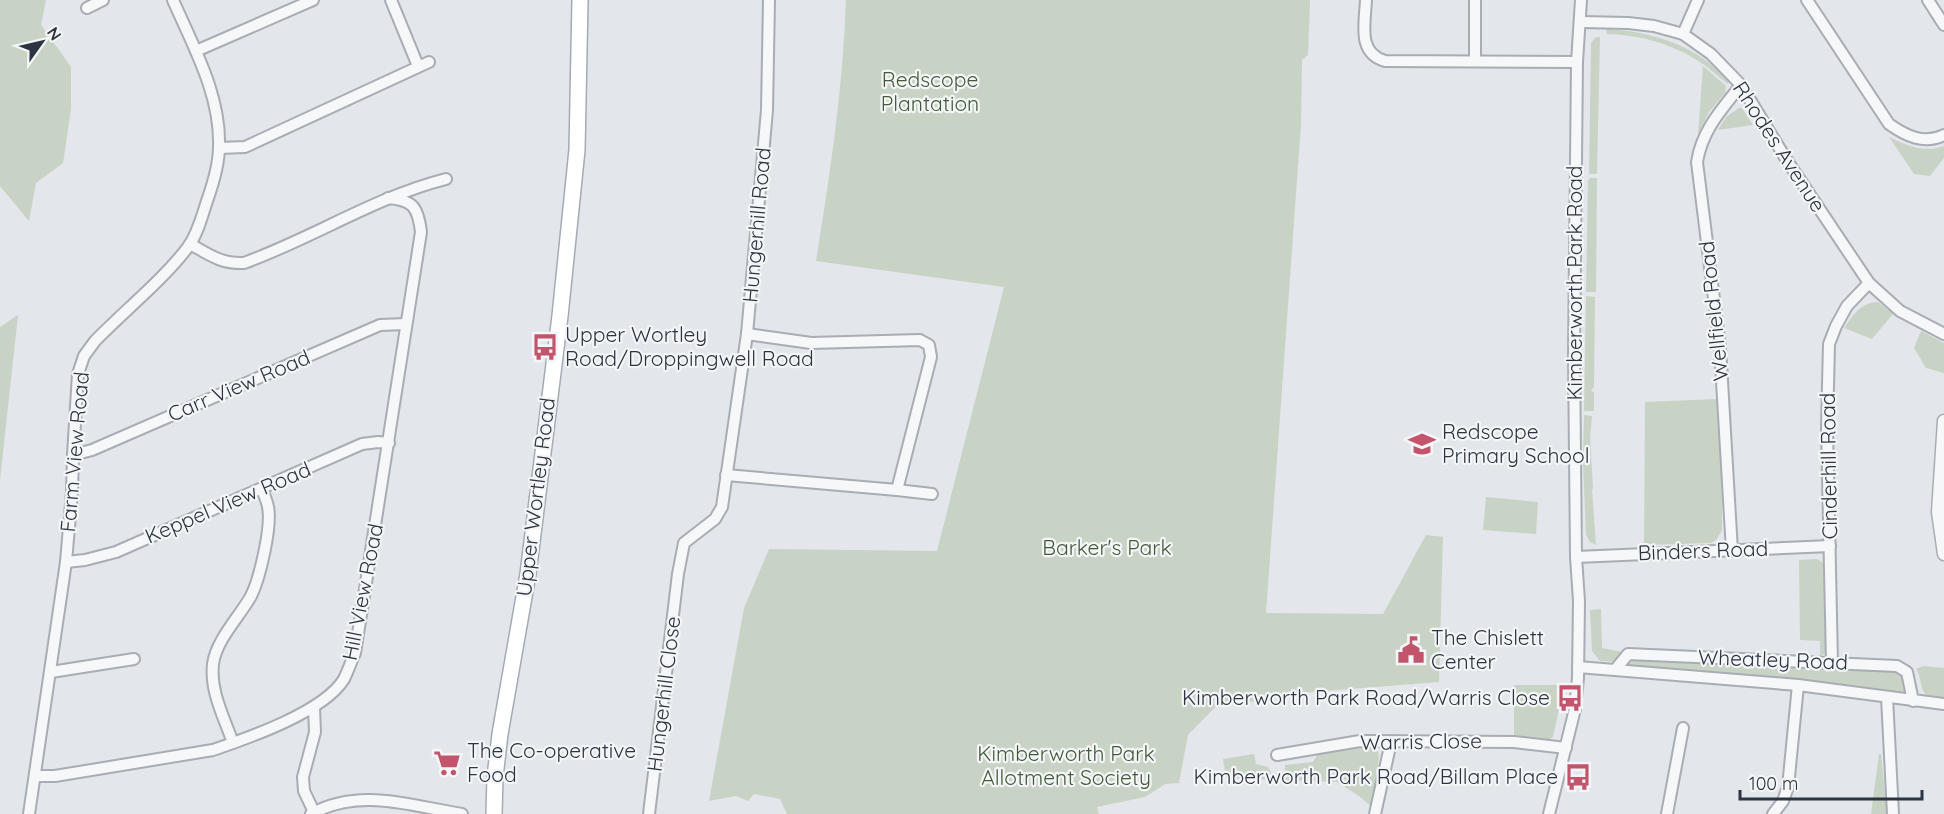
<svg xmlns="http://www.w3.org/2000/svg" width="1944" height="814" font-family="Quicksand,sans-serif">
  <rect width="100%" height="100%" fill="#e3e6ea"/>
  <g fill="#c9d3c5">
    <path d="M0 0H46L41 25 71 67V109L63 163 36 183 29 221 0 186Z"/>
    <path d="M846 0H1310L1308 55 1302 60 1301 124 1266 613 1383 614 1426 535 1443 537 1439 682 1262 696 1261 701 1218 704 1188 735 1179 783 1165 784 1145 797 1097 807 1099 814H787L780 799 754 794 748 801 736 796 709 801 744 608 769 549 937 551 1004 287 816 261C830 174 843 88 846 0Z"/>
    <path d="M1606 29C1654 32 1696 45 1729 81L1728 84C1720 78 1713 72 1706 66 1676 45 1643 35 1607 34Z"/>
    <path d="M1596 37H1600L1597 174H1589L1591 43Z"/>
    <path d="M1703 66 1726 86 1725 93 1709 112 1698 135Z"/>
    <path d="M1739 108H1742L1753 125 1718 130 1726 117Z"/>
    <path d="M1889 137C1907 146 1924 153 1944 146V158L1930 176 1914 174Z"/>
    <path d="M1590 178H1597L1596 292H1586L1588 180Z"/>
    <path d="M1586 296 1595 297 1594 387 1591 390 1594 393V411H1584Z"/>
    <path d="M1878 302 1893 314 1872 339 1844 328C1854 314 1860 303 1878 302Z"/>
    <path d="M18 315 0 480V327Z"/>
    <path d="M1921 331 1944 343V373L1926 368 1914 348Z"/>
    <path d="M1717 399 1722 487V530L1716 540 1711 543 1646 545 1644 543 1645 402Z"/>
    <path d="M1584 415 1592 416 1590 437 1593 488 1592 490 1596 545 1590 542 1586 535 1583 463Z"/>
    <path d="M1486 497 1538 502 1536 534 1483 530Z"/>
    <path d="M1817 559 1825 564 1827 648 1826 653 1820 656V641L1800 640 1799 560Z"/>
    <path d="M1601 609 1602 648 1623 652 1615 662 1600 661 1592 651 1590 610Z"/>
    <path d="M1634 660 1889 670C1902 673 1908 682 1904 694L1816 681 1629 666V663Z"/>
    <path d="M1923 666 1944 668V698L1926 695C1919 687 1922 677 1916 669Z"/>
    <path d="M1514 685H1562L1561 699 1558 698 1557 703 1560 705 1553 737 1547 741 1514 735Z"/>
    <path d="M1371 747 1378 752 1379 757 1372 807 1359 796 1337 782 1226 778 1223 759 1254 754 1256 764 1268 767 1272 775 1285 771V765L1313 762 1318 754Z"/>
    <path d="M1879 754H1881L1887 814H1871Z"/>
  </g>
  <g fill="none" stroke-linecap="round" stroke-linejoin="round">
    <defs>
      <g id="minor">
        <path d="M391 0 418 66"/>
        <path d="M1366 0C1365 23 1357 53 1385 61L1577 62"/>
        <path d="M1475 0V61"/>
        <path d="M1807 0 1889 124C1906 136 1924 145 1944 135"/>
        <path d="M1928 0 1944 25"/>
        <path d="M87 8 103 0"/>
        <path d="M1581 22 1628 23 1654 26 1683 34 1711 54 1741 85 1786 159 1869 283 1900 311 1944 334"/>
        <path d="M1683 34 1698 0"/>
        <path d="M196 51 313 0"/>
        <path d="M219 148 245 147 429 62"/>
        <path d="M190 244C210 255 221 264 244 263 313 238 375 197 446 179"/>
        <path d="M73 455 92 450 380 325 406 324"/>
        <path d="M726 475 897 490 931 357 929 345 920 340 811 343 747 334"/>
        <path d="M897 490 932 494"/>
        <path d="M1732 551 1720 347 1697 162C1702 130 1722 109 1741 85"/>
        <path d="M1576 557 1830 546"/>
        <path d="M66 562 85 560 116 552 362 444 378 442 389 443"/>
        <path d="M1832 663 1827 428 1829 344 1836 326 1847 306 1869 283"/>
        <path d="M1578 667 1798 685 1944 704"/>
        <path d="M1615 670 1628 654 1897 666 1907 672 1913 701"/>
        <path d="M51 672 134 659"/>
        <path d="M1887 697 1893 814"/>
        <path d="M233 743C224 717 210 692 213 664 216 640 240 616 251 596 260 578 272 526 268 507 267 501 264 495 262 489"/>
        <path d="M1277 755 1360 741 1514 742 1566 748"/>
        <path d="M36 776H55L213 750C248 738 324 712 344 679 348 671 351 662 355 653L421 232C418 207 413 200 388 198"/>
        <path d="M314 812 304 791 303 777 315 732 314 708"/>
        <path d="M29 814 66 562 72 492 73 455 78 374 84 356 95 341C124 311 163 280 188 247 198 233 202 216 207 201 213 184 219 164 219 147 221 95 193 46 173 0"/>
        <path d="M311 814C360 787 411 806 462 814"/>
        <path d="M649 814 678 574 684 543 715 519 722 507 747 334 767 110 769 0"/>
        <path d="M1375 814 1391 742"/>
        <path d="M1549 814 1575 709 1578 678 1579 601 1576 557 1574 354 1577 62 1581 0"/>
        <path d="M1667 814 1683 728"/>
        <path d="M1773 814 1783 801 1788 787 1798 685"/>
      </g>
      <path id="tertiary" d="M1944 421 1938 512 1944 554"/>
      <path id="primary" d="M494 814 495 777 500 734 528 574 560 316 577 150 580 0"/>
    </defs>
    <use href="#minor" stroke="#a8adb4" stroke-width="14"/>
    <use href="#tertiary" stroke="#a8adb4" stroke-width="15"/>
    <use href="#primary" stroke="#a3abb5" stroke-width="18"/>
    <use href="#minor" stroke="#f6f7f8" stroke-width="10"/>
    <use href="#tertiary" stroke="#f6f7f8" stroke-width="12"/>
    <use href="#primary" stroke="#fff" stroke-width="15"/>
  </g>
  <defs>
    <symbol id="bus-bare" viewBox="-9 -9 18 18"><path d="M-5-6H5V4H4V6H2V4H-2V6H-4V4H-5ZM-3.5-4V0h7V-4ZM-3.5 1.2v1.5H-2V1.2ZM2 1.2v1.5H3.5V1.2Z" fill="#c2556c" stroke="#f3f5f7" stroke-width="2.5" paint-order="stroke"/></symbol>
    <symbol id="school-bare" viewBox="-9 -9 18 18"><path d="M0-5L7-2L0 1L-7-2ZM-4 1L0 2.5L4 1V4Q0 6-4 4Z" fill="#c2556c" stroke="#f3f5f7" stroke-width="2.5" paint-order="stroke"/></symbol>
    <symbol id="civic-bare" viewBox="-9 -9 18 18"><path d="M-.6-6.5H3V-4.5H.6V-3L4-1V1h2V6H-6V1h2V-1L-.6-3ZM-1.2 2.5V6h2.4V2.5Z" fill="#c2556c" stroke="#f3f5f7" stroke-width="2.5" paint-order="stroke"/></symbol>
    <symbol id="supermarket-bare" viewBox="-9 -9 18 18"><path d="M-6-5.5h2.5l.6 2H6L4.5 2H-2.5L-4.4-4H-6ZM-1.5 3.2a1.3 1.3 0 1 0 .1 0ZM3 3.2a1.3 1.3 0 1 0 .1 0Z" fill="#c2556c" stroke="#f3f5f7" stroke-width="2.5" paint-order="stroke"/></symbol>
  </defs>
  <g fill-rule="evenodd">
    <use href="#bus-bare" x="526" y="328" width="38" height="38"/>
    <use href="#school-bare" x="1403" y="425" width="38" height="38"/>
    <use href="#civic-bare" x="1392" y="631" width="38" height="38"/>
    <use href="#bus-bare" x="1551" y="679" width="38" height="38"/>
    <use href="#supermarket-bare" x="428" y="744" width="38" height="38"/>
    <use href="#bus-bare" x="1559" y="758" width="38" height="38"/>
  </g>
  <g text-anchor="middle" stroke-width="4.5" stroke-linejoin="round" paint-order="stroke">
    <g font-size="21" fill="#435b3b" stroke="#f3f5f7">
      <text x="930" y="87">Redscope<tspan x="930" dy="24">Plantation</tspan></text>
      <text x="1107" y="555">Barker's Park</text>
      <text x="1066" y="761">Kimberworth Park<tspan x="1066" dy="24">Allotment Society</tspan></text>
    </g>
    <g font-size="21" fill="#2c3541" stroke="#f3f5f7">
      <text transform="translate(1779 147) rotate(57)" y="7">Rhodes Avenue</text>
      <text transform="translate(757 225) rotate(-85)" y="7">Hungerhill Road</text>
      <text transform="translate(1575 283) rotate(-90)" y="7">Kimberworth Park Road</text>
      <text transform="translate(1714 311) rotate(-96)" y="7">Wellfield Road</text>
      <text transform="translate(239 386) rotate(-23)" y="7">Carr View Road</text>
      <text transform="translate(75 452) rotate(-85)" y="7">Farm View Road</text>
      <text transform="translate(1829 466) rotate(-91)" y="7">Cinderhill Road</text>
      <text transform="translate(536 497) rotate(-83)" y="7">Upper Wortley Road</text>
      <text transform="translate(228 503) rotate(-23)" y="7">Keppel View Road</text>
      <text transform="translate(1703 551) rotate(-2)" y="7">Binders Road</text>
      <text transform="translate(363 592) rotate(-79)" y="7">Hill View Road</text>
      <text transform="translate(1773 660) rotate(2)" y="7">Wheatley Road</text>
      <text transform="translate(664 694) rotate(-83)" y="7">Hungerhill Close</text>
      <text transform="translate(1421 742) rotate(-1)" y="7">Warris Close</text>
    </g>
    <g font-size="21" fill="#2c3541" stroke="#f3f5f7" text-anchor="start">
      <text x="565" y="342">Upper Wortley<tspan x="565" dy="24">Road/Droppingwell Road</tspan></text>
      <text x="1442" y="439">Redscope<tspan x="1442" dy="24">Primary School</tspan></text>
      <text x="1431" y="645">The Chislett<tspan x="1431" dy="24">Center</tspan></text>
      <text x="1550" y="705" text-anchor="end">Kimberworth Park Road/Warris Close</text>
      <text x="467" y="758">The Co-operative<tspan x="467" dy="24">Food</tspan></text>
      <text x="1558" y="784" text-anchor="end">Kimberworth Park Road/Billam Place</text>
    </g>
  </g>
  <g transform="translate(42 42) rotate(56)" stroke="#f3f5f7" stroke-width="4.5" paint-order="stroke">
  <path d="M0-4.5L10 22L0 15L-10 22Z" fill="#2c3541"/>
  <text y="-9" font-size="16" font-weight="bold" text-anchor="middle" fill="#2c3541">N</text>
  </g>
  <path d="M1740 790v9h182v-9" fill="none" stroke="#2c3541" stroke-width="3"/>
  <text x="1749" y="790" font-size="18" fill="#2c3541" stroke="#f3f5f7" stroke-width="4.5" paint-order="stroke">100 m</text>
</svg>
